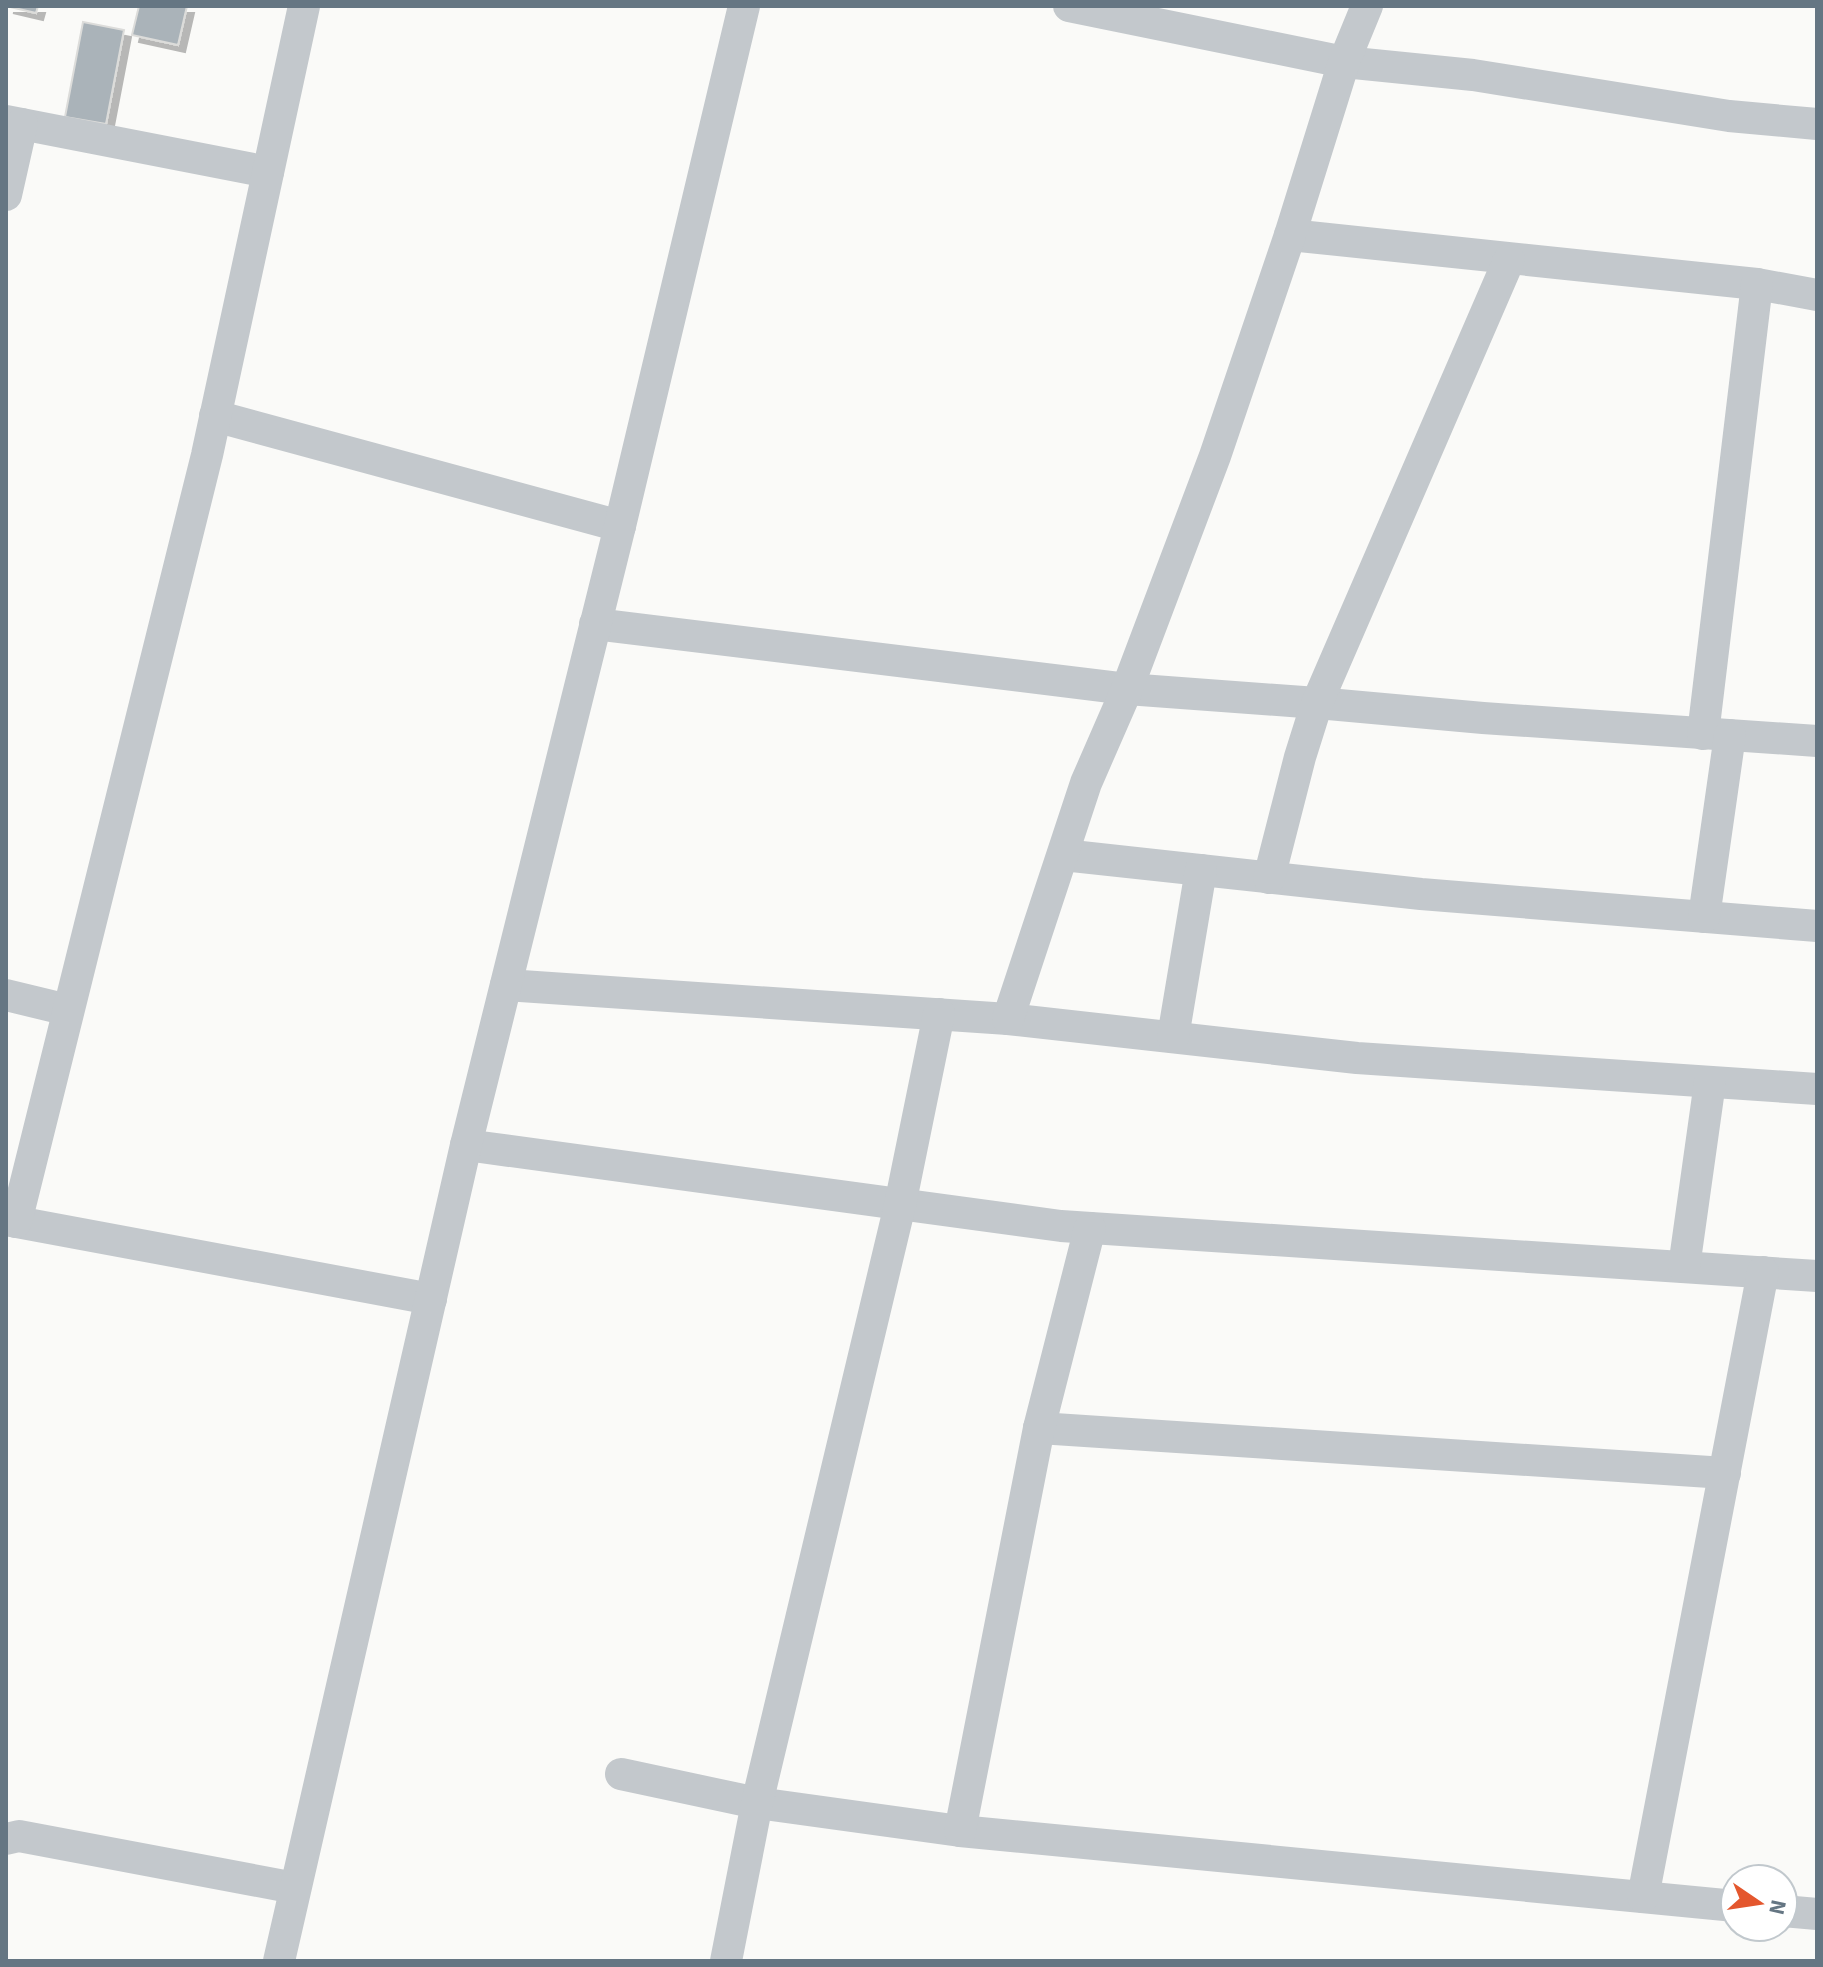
<svg xmlns="http://www.w3.org/2000/svg" width="1823" height="1967" font-family="'Source Sans 3',sans-serif">
  <defs>
    <filter id="shadow"><feDropShadow dx="7" dy="7" stdDeviation="0" flood-color="#0004"/></filter>
  </defs>
  <rect width="100%" height="100%" fill="#fafaf8"/>
  <g fill="#aab3b9" stroke="#dcdcda" stroke-width="2" filter="url(#shadow)">
    <path d="M6 6H38L36 13Z"/>
    <path d="M139 6H187L178 45 132 35Z"/>
    <path d="M83 22 124 30 106 124 65 117Z"/>
  </g>
  <g fill="none" stroke-linecap="round" stroke-linejoin="round">
    <g stroke="#c3c8cc" stroke-width="32">
      <path d="M1069 6 1344 62 1473 75 1729 116 1817 124"/>
      <path d="M6 121 268 172"/>
      <path d="M6 195 22 124"/>
      <path d="M1290 235 1757 284 1817 295"/>
      <path d="M215 416 620 526"/>
      <path d="M595 624 1127 689 1317 703 1483 718 1817 741"/>
      <path d="M1703 734 1757 284"/>
      <path d="M1063 855 1421 894 1817 926"/>
      <path d="M1269 878 1300 757 1317 703 1509 260"/>
      <path d="M1704 917 1730 735"/>
      <path d="M506 985 1008 1019 1357 1058 1817 1089"/>
      <path d="M6 995 68 1010"/>
      <path d="M1008 1019 1086 783 1127 689 1215 456 1290 235 1344 62 1367 6"/>
      <path d="M1173 1037 1201 870"/>
      <path d="M466 1145 1061 1226 1817 1276"/>
      <path d="M6 1220 431 1299"/>
      <path d="M16 1222 207 455 304 6"/>
      <path d="M1684 1267 1710 1082"/>
      <path d="M1039 1428 1725 1473"/>
      <path d="M621 1774 757 1803 960 1831 1735 1906"/>
      <path d="M960 1831 1039 1428 1090 1228"/>
      <path d="M6 1839 19 1836 295 1888"/>
      <path d="M1643 1897 1763 1272"/>
      <path d="M1783 1911 1817 1914"/>
      <path d="M279 1961 466 1145 620 526 744 6"/>
      <path d="M726 1961 757 1803 900 1205 939 1014"/>
    </g>
  </g>
  <rect width="1823" height="1967" fill="none" stroke="#657683" stroke-width="16"/>
  <g transform="translate(1759 1903) rotate(103)"><circle r="38" fill="#ffffff" stroke="#c1c8cd" stroke-width="2"/>
  <path d="M0-6L14 30L0 20L-14 30Z" fill="#e4572e"/>
  <text y="-12" font-size="22" font-weight="bold" text-anchor="middle" fill="#657683">N</text>
  </g>
</svg>
